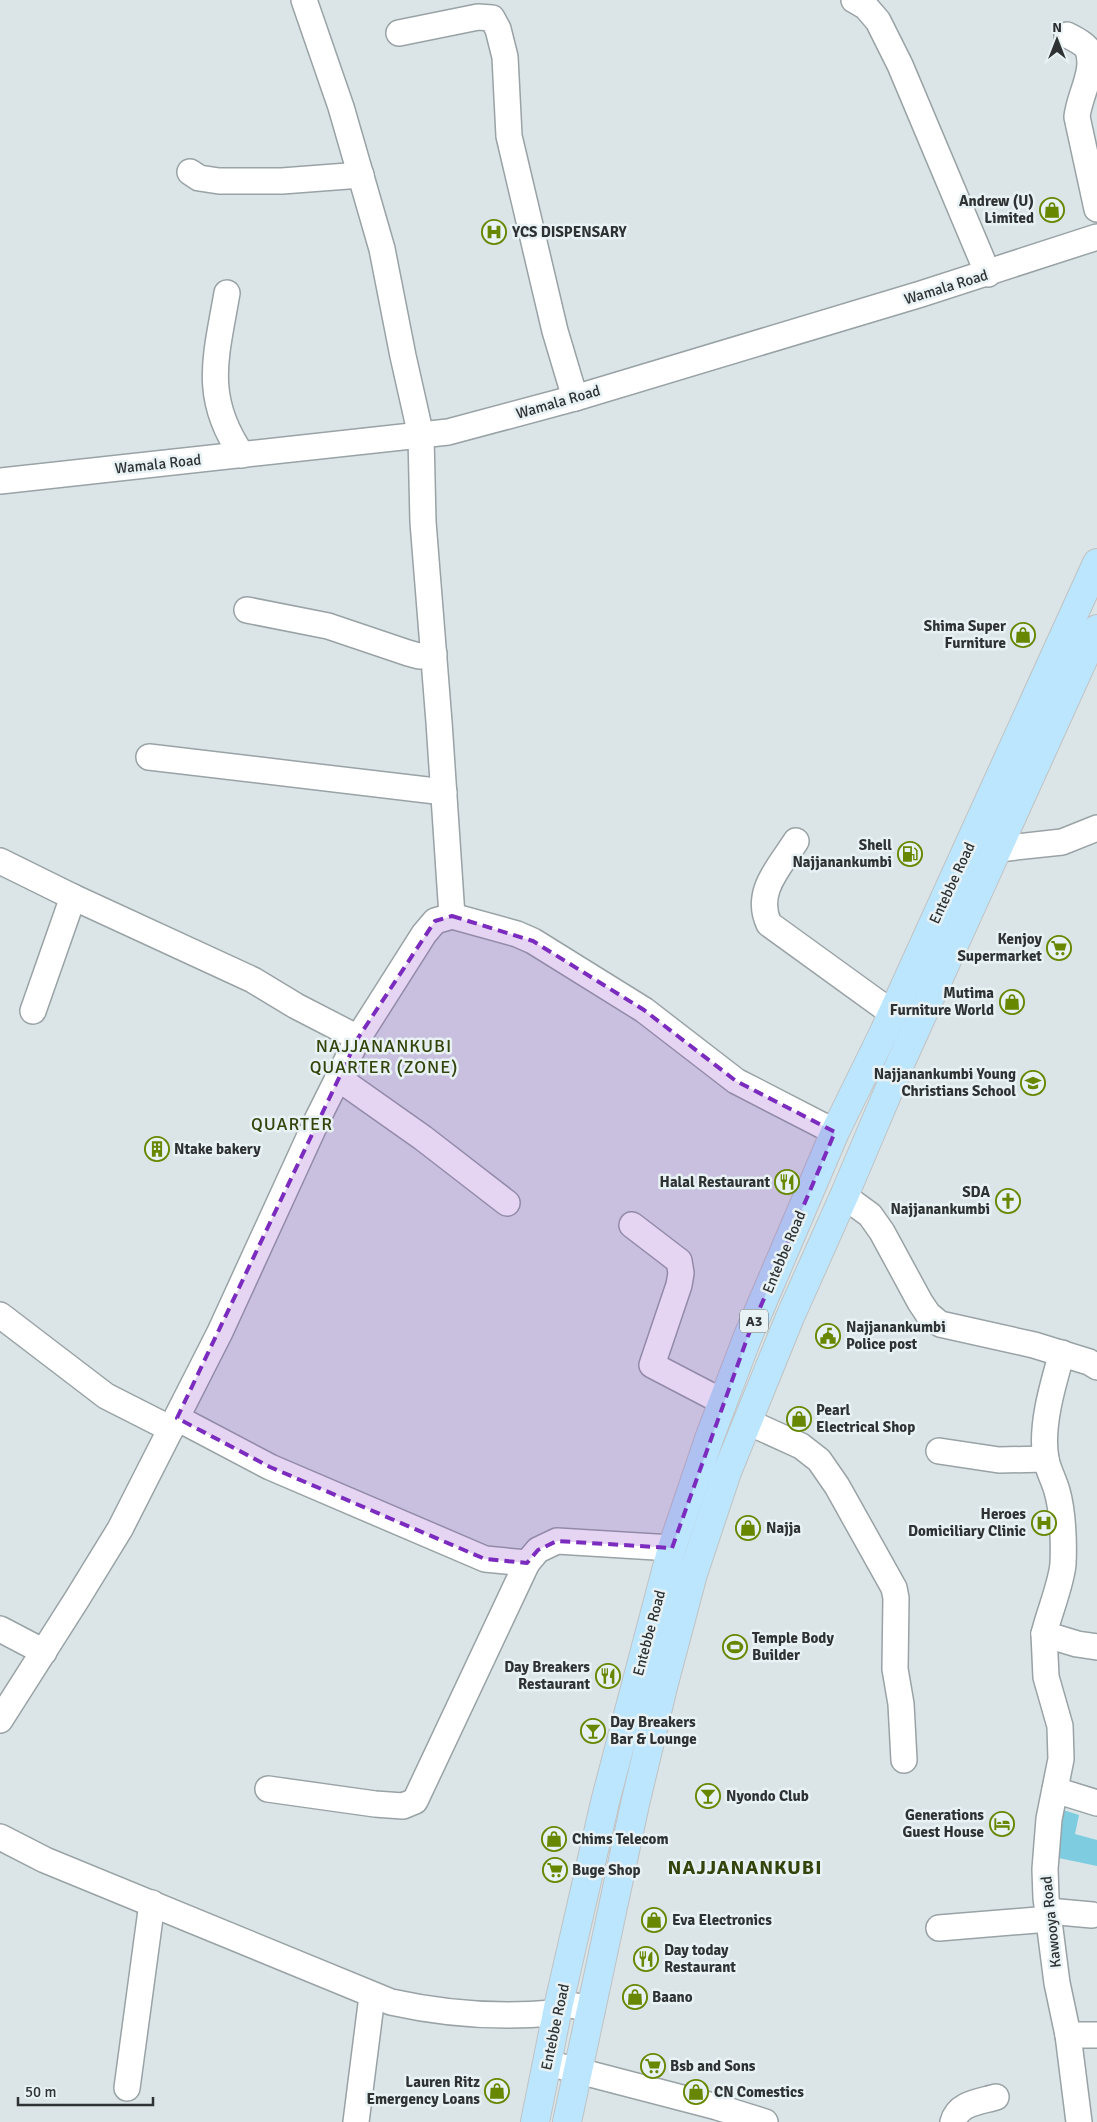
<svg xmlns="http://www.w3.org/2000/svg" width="1097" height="2122" font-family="Signika,sans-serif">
  <rect width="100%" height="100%" fill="#dbe5e7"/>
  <path fill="#7dcce0" d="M1060 1809 1079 1815 1075 1834 1097 1840V1866L1054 1857Z"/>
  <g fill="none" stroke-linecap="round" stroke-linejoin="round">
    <defs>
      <g id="minor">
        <path d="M854 0 866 7 878 21 900 65 988 274"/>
        <path d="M399 33 478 17 492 18 498 29 505 57 509 136 555 331 575 398"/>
        <path d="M1067 35C1073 38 1082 42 1087 48 1097 69 1079 95 1077 117L1097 209"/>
        <path d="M190 172 199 178 219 181H282L361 175"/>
        <path d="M227 293C216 357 202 397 242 455"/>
        <path d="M0 481 448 432 575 398 921 294 1097 237"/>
        <path d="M247 610 328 626 408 653 419 656 434 654"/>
        <path d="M149 757 444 792"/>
        <path d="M796 841C779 868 754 892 769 924L892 1013"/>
        <path d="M998 849 1062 842 1097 828"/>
        <path d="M0 861 73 897 253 980 296 1006 358 1038"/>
        <path d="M452 916 517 934 533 941 644 1010 736 1081 835 1132"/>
        <path d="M33 1011 73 897"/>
        <path d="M338 1078 423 1138 507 1203"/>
        <path d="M844 1196 870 1215 882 1232 920 1302 928 1314 940 1324 1034 1345 1089 1362 1097 1367"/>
        <path d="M632 1225 679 1261 681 1273 679 1285 652 1365 723 1402"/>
        <path d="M0 1315 106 1396 171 1429"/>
        <path d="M1062 1353C1053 1384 1040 1427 1046 1459 1048 1470 1054 1480 1057 1491 1063 1512 1064 1543 1063 1564 1061 1585 1049 1613 1044 1634L1077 1644 1097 1647"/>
        <path d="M177 1418 270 1467 485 1559 527 1563"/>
        <path d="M748 1422 801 1446 819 1460 837 1486 894 1588 896 1598 895 1669 901 1704 904 1760"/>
        <path d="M939 1451 999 1460 1046 1459"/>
        <path d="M0 1629 44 1652"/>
        <path d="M1044 1634 1046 1677 1060 1726 1061 1759 1049 1819 1045 1869 1046 1898 1057 1983 1068 2035 1079 2122"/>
        <path d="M0 1720 77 1599 120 1529 220 1332 318 1118 358 1038 424 934 435 921 452 916 439 722 423 522 421 436 403 356 382 249 341 107 304 0"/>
        <path d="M268 1789 375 1804 403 1806 415 1801 527 1563 538 1550 557 1541 672 1548"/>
        <path d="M1055 1790 1097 1803"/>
        <path d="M0 1837 45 1860 391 2002C445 2014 498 2018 553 2013L559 2003 592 2009"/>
        <path d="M1048 1911 1092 1915"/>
        <path d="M939 1928 1049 1919"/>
        <path d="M1068 2035H1097"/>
        <path d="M548 2063 717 2107 765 2122"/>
        <path d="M127 2088 152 1903"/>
        <path d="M356 2122 372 1996"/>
        <path d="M953 2122C958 2103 979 2102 996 2097"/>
      </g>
      <g id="major">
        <path d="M535 2122 559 2003 605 1802 672 1548 710 1436 748 1336 835 1132 884 1032 1097 563"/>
        <path d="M567 2122 635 1804 663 1687 693 1574 727 1472 790 1317 844 1196 900 1064 1097 629"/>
      </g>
    </defs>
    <use href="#minor" stroke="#99a2a5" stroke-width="28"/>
    <use href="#major" stroke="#c1c2c2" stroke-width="30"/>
    <use href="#minor" stroke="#fff" stroke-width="25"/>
    <use href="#major" stroke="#bbe6fe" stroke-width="28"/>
  </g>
  <path fill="#7b2cbf" fill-opacity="0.2" stroke="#7b2cbf" stroke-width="4" stroke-dasharray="10 6" stroke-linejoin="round" d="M452 916 533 941 644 1010 736 1081 835 1132 748 1336 672 1548 557 1541 538 1550 527 1563 485 1559 270 1467 177 1418 358 1038 435 921Z"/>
  <defs>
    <symbol id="shop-ring" viewBox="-11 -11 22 22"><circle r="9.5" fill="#e8f2f4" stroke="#678701" stroke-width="1.5"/><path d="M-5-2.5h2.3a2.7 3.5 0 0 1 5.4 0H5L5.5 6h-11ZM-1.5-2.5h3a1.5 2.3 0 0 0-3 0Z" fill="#678701"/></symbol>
    <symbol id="hospital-ring" viewBox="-11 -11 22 22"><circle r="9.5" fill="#e8f2f4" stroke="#678701" stroke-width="1.5"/><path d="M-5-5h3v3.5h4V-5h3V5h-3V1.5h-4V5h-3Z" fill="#678701"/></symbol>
    <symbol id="fuel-ring" viewBox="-11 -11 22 22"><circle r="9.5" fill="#e8f2f4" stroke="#678701" stroke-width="1.5"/><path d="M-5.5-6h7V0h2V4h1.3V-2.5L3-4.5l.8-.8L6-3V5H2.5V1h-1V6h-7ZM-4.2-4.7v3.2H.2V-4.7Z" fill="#678701"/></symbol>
    <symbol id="supermarket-ring" viewBox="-11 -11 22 22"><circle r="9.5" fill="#e8f2f4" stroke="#678701" stroke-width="1.5"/><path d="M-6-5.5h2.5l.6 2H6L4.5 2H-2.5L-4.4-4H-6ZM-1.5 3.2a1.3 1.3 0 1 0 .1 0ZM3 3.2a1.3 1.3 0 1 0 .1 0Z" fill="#678701"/></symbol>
    <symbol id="school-ring" viewBox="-11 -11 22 22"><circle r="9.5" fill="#e8f2f4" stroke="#678701" stroke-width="1.5"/><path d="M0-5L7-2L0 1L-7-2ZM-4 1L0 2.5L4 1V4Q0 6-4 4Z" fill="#678701"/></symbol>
    <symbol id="building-ring" viewBox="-11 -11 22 22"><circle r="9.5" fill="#e8f2f4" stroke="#678701" stroke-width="1.5"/><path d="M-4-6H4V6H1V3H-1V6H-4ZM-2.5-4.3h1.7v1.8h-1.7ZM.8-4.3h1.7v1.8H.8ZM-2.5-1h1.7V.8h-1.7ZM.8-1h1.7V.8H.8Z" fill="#678701"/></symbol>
    <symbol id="restaurant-ring" viewBox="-11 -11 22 22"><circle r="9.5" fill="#e8f2f4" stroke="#678701" stroke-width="1.5"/><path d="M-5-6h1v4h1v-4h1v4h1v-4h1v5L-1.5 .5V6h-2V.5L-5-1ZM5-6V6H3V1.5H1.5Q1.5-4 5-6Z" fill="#678701"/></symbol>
    <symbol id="church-ring" viewBox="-11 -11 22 22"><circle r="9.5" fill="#e8f2f4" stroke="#678701" stroke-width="1.5"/><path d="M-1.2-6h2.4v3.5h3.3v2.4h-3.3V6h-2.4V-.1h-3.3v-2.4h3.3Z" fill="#678701"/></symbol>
    <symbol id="civic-ring" viewBox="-11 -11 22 22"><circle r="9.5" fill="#e8f2f4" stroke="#678701" stroke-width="1.5"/><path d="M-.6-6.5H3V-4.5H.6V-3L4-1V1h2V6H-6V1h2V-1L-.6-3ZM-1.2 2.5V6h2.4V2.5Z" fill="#678701"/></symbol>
    <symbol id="stadium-ring" viewBox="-11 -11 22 22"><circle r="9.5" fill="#e8f2f4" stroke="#678701" stroke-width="1.5"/><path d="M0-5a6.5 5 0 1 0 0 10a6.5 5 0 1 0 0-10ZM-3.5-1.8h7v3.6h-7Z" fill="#678701"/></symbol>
    <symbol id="bar-ring" viewBox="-11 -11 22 22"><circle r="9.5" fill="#e8f2f4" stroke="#678701" stroke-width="1.5"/><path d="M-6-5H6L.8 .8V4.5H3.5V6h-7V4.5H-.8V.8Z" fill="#678701"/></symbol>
    <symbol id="hotel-ring" viewBox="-11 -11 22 22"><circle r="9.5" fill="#e8f2f4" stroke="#678701" stroke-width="1.5"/><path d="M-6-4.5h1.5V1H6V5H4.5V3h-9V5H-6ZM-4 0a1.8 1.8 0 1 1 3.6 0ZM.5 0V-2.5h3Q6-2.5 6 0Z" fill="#678701"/></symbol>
  </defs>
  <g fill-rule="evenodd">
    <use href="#shop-ring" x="1038" y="196" width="28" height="28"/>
    <use href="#hospital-ring" x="480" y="218" width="28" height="28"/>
    <use href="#shop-ring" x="1009" y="621" width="28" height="28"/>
    <use href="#fuel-ring" x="896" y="840" width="28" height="28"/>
    <use href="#supermarket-ring" x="1045" y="934" width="28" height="28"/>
    <use href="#shop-ring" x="998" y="988" width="28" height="28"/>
    <use href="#school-ring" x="1019" y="1069" width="28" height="28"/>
    <use href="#building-ring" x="143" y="1135" width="28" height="28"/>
    <use href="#restaurant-ring" x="773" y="1168" width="28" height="28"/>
    <use href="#church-ring" x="994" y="1187" width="28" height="28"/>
    <use href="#civic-ring" x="814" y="1322" width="28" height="28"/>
    <use href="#shop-ring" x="785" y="1405" width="28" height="28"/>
    <use href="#hospital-ring" x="1030" y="1509" width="28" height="28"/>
    <use href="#shop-ring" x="734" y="1514" width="28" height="28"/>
    <use href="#stadium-ring" x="721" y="1633" width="28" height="28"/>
    <use href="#restaurant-ring" x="594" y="1662" width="28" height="28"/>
    <use href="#bar-ring" x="579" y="1717" width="28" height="28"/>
    <use href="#bar-ring" x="694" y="1782" width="28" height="28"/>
    <use href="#hotel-ring" x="988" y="1810" width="28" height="28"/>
    <use href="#shop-ring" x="540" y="1825" width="28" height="28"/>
    <use href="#supermarket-ring" x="541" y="1856" width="28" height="28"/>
    <use href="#shop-ring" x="640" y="1906" width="28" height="28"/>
    <use href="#restaurant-ring" x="632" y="1945" width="28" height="28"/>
    <use href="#shop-ring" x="621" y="1983" width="28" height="28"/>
    <use href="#supermarket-ring" x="639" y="2052" width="28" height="28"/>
    <use href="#shop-ring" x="483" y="2077" width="28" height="28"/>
    <use href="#shop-ring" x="682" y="2078" width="28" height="28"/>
  </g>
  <g text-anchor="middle" stroke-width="5" stroke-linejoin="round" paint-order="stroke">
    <rect fill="#e8f2f4" stroke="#666c6d" stroke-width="1" x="740" y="1309.5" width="28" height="23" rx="4"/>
    <g font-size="14" font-weight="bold" fill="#2f3233">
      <text x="754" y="1326">A3</text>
    </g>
    <g font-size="15" font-weight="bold" fill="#2f3233" stroke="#e8f2f4" text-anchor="start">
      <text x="1034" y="206" text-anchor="end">Andrew (U)<tspan x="1034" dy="17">Limited</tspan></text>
      <text x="512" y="237">YCS DISPENSARY</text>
      <text x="1006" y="631" text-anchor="end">Shima Super<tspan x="1006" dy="17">Furniture</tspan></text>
      <text x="892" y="850" text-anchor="end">Shell<tspan x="892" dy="17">Najjanankumbi</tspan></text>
      <text x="1042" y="944" text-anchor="end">Kenjoy<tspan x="1042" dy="17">Supermarket</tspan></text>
      <text x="994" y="998" text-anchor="end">Mutima<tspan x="994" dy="17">Furniture World</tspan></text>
      <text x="1016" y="1079" text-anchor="end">Najjanankumbi Young<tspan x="1016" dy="17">Christians School</tspan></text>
      <text x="174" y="1154">Ntake bakery</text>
      <text x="770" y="1187" text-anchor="end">Halal Restaurant</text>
      <text x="990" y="1197" text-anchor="end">SDA<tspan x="990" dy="17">Najjanankumbi</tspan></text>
      <text x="846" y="1332">Najjanankumbi<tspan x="846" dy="17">Police post</tspan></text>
      <text x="816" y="1415">Pearl<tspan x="816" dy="17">Electrical Shop</tspan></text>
      <text x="1026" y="1519" text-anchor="end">Heroes<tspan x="1026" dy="17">Domiciliary Clinic</tspan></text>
      <text x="766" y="1533">Najja</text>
      <text x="752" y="1643">Temple Body<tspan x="752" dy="17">Builder</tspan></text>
      <text x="590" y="1672" text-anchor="end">Day Breakers<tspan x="590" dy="17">Restaurant</tspan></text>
      <text x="610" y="1727">Day Breakers<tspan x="610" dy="17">Bar &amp; Lounge</tspan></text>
      <text x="726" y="1801">Nyondo Club</text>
      <text x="984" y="1820" text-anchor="end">Generations<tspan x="984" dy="17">Guest House</tspan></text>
      <text x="572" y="1844">Chims Telecom</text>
      <text x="572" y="1875">Buge Shop</text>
      <text x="672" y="1925">Eva Electronics</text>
      <text x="664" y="1955">Day today<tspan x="664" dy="17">Restaurant</tspan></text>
      <text x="652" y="2002">Baano</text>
      <text x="670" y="2071">Bsb and Sons</text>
      <text x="480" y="2087" text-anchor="end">Lauren Ritz<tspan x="480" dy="17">Emergency Loans</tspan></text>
      <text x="714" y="2097">CN Comestics</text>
    </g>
    <g font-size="15" fill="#2f3233" stroke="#e8f2f4">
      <text transform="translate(946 287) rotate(-17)" y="5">Wamala Road</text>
      <text transform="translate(558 402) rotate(-16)" y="5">Wamala Road</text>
      <text transform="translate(158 464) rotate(-6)" y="5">Wamala Road</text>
      <text transform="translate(952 883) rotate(-65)" y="5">Entebbe Road</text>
      <text transform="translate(784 1252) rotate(-67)" y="5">Entebbe Road</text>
      <text transform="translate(649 1633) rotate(-75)" y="5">Entebbe Road</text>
      <text transform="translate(1051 1922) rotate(-96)" y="5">Kawooya Road</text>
      <text transform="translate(555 2027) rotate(-78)" y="5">Entebbe Road</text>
    </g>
    <g font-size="18" letter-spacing="1" fill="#34440c" stroke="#e8f2f4">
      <text x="384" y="1052">NAJJANANKUBI<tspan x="384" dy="21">QUARTER (ZONE)</tspan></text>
      <text x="292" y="1130">QUARTER</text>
    </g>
    <g font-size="20" font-weight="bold" letter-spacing="1" fill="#34440c" stroke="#e8f2f4">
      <text x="745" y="1874">NAJJANANKUBI</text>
    </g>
  </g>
  <g transform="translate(1057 40)" stroke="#e8f2f4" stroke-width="4" paint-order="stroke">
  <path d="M0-4L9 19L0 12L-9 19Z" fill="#2f3233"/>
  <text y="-8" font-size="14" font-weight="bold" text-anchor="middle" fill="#2f3233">N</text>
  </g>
  <path d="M18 2097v8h135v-8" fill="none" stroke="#2f3233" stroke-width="2.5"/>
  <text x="25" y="2097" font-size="15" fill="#2f3233" stroke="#e8f2f4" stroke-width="4" paint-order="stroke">50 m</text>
</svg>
